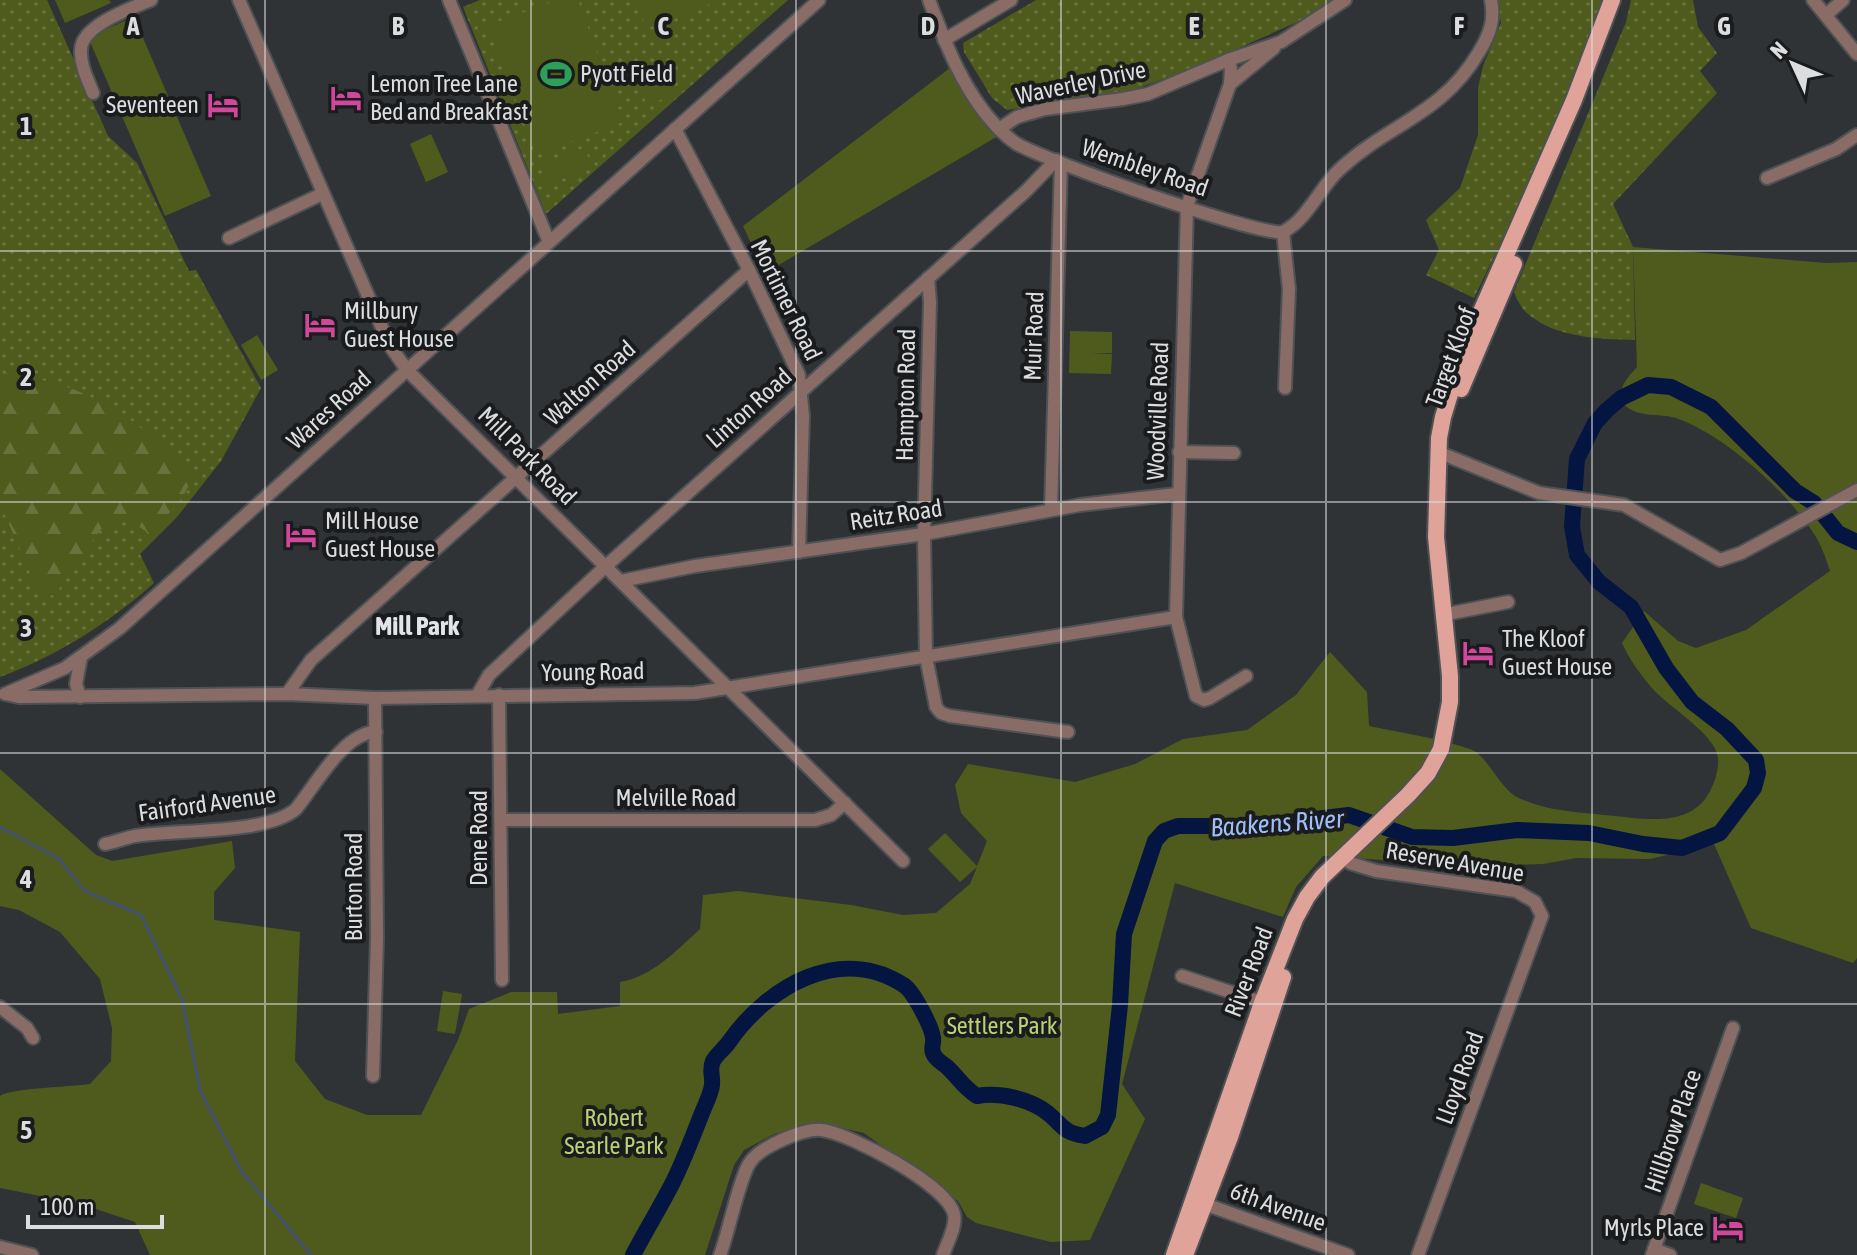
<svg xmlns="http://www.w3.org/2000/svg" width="1857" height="1255" font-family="'Asap Condensed',sans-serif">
  <defs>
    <pattern id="grass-dots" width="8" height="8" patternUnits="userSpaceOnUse" patternTransform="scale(2)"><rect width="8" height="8" fill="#4f5b1c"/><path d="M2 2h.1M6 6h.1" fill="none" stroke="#68723d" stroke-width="1.8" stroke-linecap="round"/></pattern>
    <pattern id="forest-firs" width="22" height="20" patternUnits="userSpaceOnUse" patternTransform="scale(2)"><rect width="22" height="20" fill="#4f5b1c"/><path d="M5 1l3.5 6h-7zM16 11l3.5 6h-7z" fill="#68723d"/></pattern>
  </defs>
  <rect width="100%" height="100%" fill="#303336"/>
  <g fill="url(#grass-dots)">
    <path d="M0 0H47L108 136 137 163 189 271 196 270 261 388 221 461 177 517 140 554 154 583C109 623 57 656 0 677Z"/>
    <path d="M480 0H788L546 214 463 7Z"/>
    <path d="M1036 0H1336L1322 11 1191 69 1122 94 1073 99 1007 110 992 98 964 52 963 43Z"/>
    <path d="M1497 0H1604L1597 26 1542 157 1474 298 1426 275 1439 250 1426 220 1460 188 1478 135V88L1483 66 1501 23Z"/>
    <path d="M1631 0H1693L1698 27 1717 53 1700 71 1717 93 1613 204 1633 247 1635 340C1600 339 1555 338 1527 313 1521 308 1517 299 1514 292L1626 22Z"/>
  </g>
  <path fill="url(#forest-firs)" d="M0 372C22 378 46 379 67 387 117 405 159 438 193 477L181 500 150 534 129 520 101 529 54 596 37 589 5 515 0 512Z"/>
  <g fill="#4f5b1c">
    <path d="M55 0H109L111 3 65 23Z"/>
    <path d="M556 0H578L623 122 536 155 488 26Z"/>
    <path d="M636 0H721L646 28Z"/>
    <path d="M134 17 211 196 165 216 88 37Z"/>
    <path d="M950 68 976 114 998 136 765 273 743 226Z"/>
    <path d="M664 70 673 95 647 105 638 80Z"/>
    <path d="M431 134 448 172 426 182 410 144Z"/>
    <path d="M584 148 590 161 584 163 586 169 547 184 540 165Z"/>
    <path d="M1633 247 1826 263 1857 262V958L1853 963 1751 928 1714 844 1650 859 1576 858 1543 864 1474 866 1323 856 1296 887 1283 917 1175 883 1122 1084 1145 1119 1090 1240 1051 1242 976 1223 967 1217 958 1201 864 1133 817 1122 774 1134 744 1150 734 1165 705 1255H150L135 1222 81 1204 0 1188V1096C10 1088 71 1087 90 1084L111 1061 112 1028 100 979 60 932 19 910 0 906V769L96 855 112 861 232 841 235 868 214 892V920L300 932 295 1061 325 1099 367 1115H421L458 1040 469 1009 511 992H557L558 1014 620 1006V982C652 977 677 950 700 929L703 895 738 891 851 905 903 915 936 913 970 884 977 867 960 882 928 849 945 833 977 866 987 841 961 813 955 785 968 764 1075 782 1135 764 1183 739 1247 730 1296 695 1330 652 1367 692 1369 726C1402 733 1438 738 1470 749 1488 755 1500 791 1521 799 1548 811 1576 812 1604 815 1642 818 1693 831 1712 787 1716 779 1719 767 1718 758 1716 734 1667 706 1652 688 1640 674 1629 659 1622 643L1644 611 1678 641 1696 648 1746 630 1830 571C1826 559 1822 547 1816 537 1788 492 1726 436 1676 418 1661 413 1635 418 1624 404 1614 391 1629 376 1637 367Z"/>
    <path d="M1070 331 1112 332V353H1091L1112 354 1111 374 1069 373Z"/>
    <path d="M257 335 278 370 261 380 241 345Z"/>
    <path d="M443 991 462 994 455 1034 437 1031Z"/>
    <path d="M1701 1183 1743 1198 1736 1218 1694 1204Z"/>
  </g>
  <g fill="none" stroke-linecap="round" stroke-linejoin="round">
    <path stroke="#445171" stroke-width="3" d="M0 827 58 858 85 891 141 915 182 999 200 1090 242 1172 311 1255"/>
    <path stroke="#041542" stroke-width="16" d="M633 1255C645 1232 659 1209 671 1186 683 1163 692 1138 702 1113 705 1105 711 1094 712 1085 713 1076 709 1069 713 1061 717 1054 724 1049 729 1042 767 987 841 943 905 986 914 993 932 1027 933 1038 934 1045 930 1049 934 1055 937 1061 943 1063 947 1067 959 1078 963 1087 977 1096 1000 1092 1031 1099 1049 1114 1065 1128 1063 1132 1085 1136L1102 1127 1108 1115 1120 1005 1124 934 1155 841 1164 831 1178 826H1256L1349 815 1412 837 1453 838 1517 830 1589 833 1643 844 1682 848 1720 833 1754 788 1758 773 1756 760 1727 729 1692 702 1666 668 1631 607 1599 582 1577 555 1572 526 1577 459 1595 423 1607 410 1621 398 1648 385 1671 387 1711 407 1795 491 1814 503 1838 533 1857 542"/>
    <defs>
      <g id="minor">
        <path d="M239 0 390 346 407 370 903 861"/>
        <path d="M449 0 549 242"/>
        <path d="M929 0C946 45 964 93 998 128 1004 134 1011 140 1017 144 1046 161 1258 236 1283 232"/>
        <path d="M1813 0 1857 54"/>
        <path d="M1826 15 1843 0"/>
        <path d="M944 40 1011 0"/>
        <path d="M1228 60 1231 69 1230 84 1187 206 1176 617 1196 696 1204 700 1210 698 1246 676"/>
        <path d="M1230 84 1274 48"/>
        <path d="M93 93C88 80 80 65 81 50 81 26 131 8 151 0"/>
        <path d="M675 129 749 270 799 375 803 416 799 552"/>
        <path d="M999 129 1017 117 1045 109 1123 99 1148 94 1228 60 1281 42 1345 0"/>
        <path d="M1767 178 1836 149 1857 135"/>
        <path d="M1283 232C1308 219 1320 187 1340 169 1388 124 1442 115 1479 52 1490 34 1495 20 1491 0"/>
        <path d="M1283 232 1289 289 1285 388"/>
        <path d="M229 238 322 194"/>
        <path d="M928 278 930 302 924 534 926 657 936 707 941 713 950 716 1068 732"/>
        <path d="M1179 452 1234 453"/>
        <path d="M1438 452 1539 493 1624 505 1720 560 1741 553 1857 490"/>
        <path d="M1051 510 1061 163"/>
        <path d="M621 581 695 566 924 534 1080 505 1177 494"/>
        <path d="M1452 613 1508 602"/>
        <path d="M7 693 65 668 120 628 819 0"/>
        <path d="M5 694 19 697 287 694 375 698 695 693 1176 617"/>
        <path d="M287 694 311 660 749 270"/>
        <path d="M478 694 489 675 606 566 1026 191 1056 160"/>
        <path d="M499 695 502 980"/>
        <path d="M80 697 76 684 81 657"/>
        <path d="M501 820H815L831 815 845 803"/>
        <path d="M105 844C115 842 125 838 135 836 175 829 266 835 296 809 315 786 344 732 376 732"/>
        <path d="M1350 863 1376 871 1516 891 1535 902 1542 916 1418 1255"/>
        <path d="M1182 976 1270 1005"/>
        <path d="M0 1007 27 1028 33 1038"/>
        <path d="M373 1076 377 937 375 698"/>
        <path d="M1196 1201 1348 1255"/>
        <path d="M0 1247 32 1255"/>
        <path d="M1654 1249 1670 1255"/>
        <path d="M720 1255C728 1235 740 1174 751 1161 762 1146 804 1128 822 1130 851 1134 947 1185 954 1214 957 1226 947 1243 943 1255"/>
        <path d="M1652 1255 1733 1028"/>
      </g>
      <g id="major">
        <path d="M1461 389 1514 264"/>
        <path d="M1187 1250 1230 1137 1283 977"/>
        <path d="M1174 1255 1262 1003 1295 919 1307 897 1322 877 1408 795 1428 773 1441 749 1450 702V676L1436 537 1439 438 1443 417 1462 355 1574 100 1612 0"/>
      </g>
    </defs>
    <use href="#minor" stroke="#4f5254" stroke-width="16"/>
    <use href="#major" stroke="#4f5254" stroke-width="20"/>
    <use href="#minor" stroke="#8a6c67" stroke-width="12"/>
    <use href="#major" stroke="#e0a399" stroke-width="16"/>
  </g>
  <path fill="none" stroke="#dbdddf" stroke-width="2" stroke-opacity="0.55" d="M265 0V1255M531 0V1255M796 0V1255M1061 0V1255M1326 0V1255M1592 0V1255M0 251H1857M0 502H1857M0 753H1857M0 1004H1857"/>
  <defs>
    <symbol id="stadium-bare" viewBox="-9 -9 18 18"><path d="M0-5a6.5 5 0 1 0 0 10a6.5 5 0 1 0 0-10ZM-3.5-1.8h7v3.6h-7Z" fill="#2e9e5b" stroke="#191b1c" stroke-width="2.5" paint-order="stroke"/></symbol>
    <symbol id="hotel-bare" viewBox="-9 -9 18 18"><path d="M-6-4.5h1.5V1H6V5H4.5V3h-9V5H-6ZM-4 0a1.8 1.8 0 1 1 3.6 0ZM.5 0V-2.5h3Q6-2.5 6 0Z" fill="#d1479c" stroke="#191b1c" stroke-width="2.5" paint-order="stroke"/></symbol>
  </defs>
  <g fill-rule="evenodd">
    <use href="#stadium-bare" x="534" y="52" width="44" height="44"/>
    <use href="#hotel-bare" x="324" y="76" width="44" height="44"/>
    <use href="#hotel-bare" x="201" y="83" width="44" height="44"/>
    <use href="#hotel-bare" x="298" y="303" width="44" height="44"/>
    <use href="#hotel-bare" x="279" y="513" width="44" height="44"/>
    <use href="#hotel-bare" x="1456" y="631" width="44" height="44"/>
    <use href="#hotel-bare" x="1706" y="1206" width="44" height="44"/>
  </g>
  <g text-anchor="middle" stroke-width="8" stroke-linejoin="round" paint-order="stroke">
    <g font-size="24" fill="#dbdddf" stroke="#191b1c" text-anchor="start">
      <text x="580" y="82">Pyott Field</text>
      <text x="370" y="92">Lemon Tree Lane<tspan x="370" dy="28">Bed and Breakfast</tspan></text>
      <text x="199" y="113" text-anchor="end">Seventeen</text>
      <text x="344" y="319">Millbury<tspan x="344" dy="28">Guest House</tspan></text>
      <text x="325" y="529">Mill House<tspan x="325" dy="28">Guest House</tspan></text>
      <text x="1502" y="647">The Kloof<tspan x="1502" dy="28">Guest House</tspan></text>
      <text x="1704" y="1236" text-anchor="end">Myrls Place</text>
    </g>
    <g font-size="24" fill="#dbdddf" stroke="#191b1c">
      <text transform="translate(1081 83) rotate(-12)" y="8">Waverley Drive</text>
      <text transform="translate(1145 168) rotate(19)" y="8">Wembley Road</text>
      <text transform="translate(786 300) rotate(64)" y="8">Mortimer Road</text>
      <text transform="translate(1034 336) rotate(-88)" y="8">Muir Road</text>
      <text transform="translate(1451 357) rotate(-70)" y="8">Target Kloof</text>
      <text transform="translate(590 383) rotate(-42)" y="8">Walton Road</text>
      <text transform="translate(906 395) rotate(-89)" y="8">Hampton Road</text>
      <text transform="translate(749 408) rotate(-42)" y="8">Linton Road</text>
      <text transform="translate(329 410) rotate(-42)" y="8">Wares Road</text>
      <text transform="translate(1158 411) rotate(-88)" y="8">Woodville Road</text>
      <text transform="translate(527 456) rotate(45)" y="8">Mill Park Road</text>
      <text transform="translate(896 515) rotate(-9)" y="8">Reitz Road</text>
      <text transform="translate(593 672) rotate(-1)" y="8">Young Road</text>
      <text x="676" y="806">Melville Road</text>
      <text transform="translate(207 804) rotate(-8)" y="8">Fairford Avenue</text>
      <text transform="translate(479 838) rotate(-90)" y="8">Dene Road</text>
      <text transform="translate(1455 862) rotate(10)" y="8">Reserve Avenue</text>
      <text transform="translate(354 887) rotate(-90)" y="8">Burton Road</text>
      <text transform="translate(1249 972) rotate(-69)" y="8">River Road</text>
      <text transform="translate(1460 1078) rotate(-70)" y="8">Lloyd Road</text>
      <text transform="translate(1673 1131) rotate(-71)" y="8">Hillbrow Place</text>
      <text transform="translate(1278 1207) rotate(20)" y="8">6th Avenue</text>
    </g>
    <g font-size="24" fill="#bcd076" stroke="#191b1c">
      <text x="1002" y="1034">Settlers Park</text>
      <text x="614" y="1126">Robert<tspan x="614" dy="28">Searle Park</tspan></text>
    </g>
    <g font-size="26" font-weight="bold" fill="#e1e5e9" stroke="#191b1c">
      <text x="417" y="635">Mill Park</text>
    </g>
    <g font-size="26" font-style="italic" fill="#9ebefb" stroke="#191b1c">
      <text transform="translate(1277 823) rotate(-4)" y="9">Baakens River</text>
    </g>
  </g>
  <g font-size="26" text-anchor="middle" font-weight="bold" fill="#dbdddf" stroke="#191b1c" stroke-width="8" stroke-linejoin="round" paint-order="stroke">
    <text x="133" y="35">A</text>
    <text x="398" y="35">B</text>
    <text x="663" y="35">C</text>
    <text x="928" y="35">D</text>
    <text x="1194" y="35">E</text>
    <text x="1459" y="35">F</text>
    <text x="1724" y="35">G</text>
    <text x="26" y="135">1</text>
    <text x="26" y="386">2</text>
    <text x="26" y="637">3</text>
    <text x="26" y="888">4</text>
    <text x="26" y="1139">5</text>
  </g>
  <g transform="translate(1793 64) rotate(314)" stroke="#191b1c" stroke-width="6" paint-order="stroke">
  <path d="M0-6L14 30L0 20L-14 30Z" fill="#dbdddf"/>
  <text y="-12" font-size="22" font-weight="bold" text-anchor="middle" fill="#dbdddf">N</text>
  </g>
  <path d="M28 1215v12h134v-12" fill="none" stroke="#dbdddf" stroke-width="4"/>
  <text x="40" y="1215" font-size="24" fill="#dbdddf" stroke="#191b1c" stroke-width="6" paint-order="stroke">100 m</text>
</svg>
